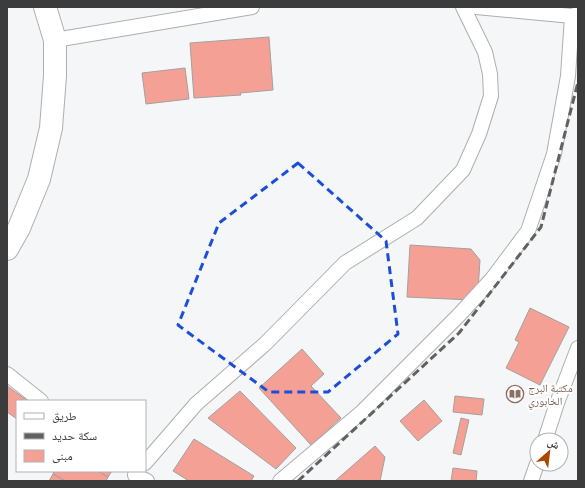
<svg xmlns="http://www.w3.org/2000/svg" width="585" height="488" font-family="Mulish,'Noto Naskh Arabic',sans-serif">
  <rect width="100%" height="100%" fill="#f5f6f7"/>
  <g fill="#f4a095" stroke="#a2a1a0">
    <path d="M269 37 273 90 240 93 241 95 194 98 190 43Z"/>
    <path d="M185 68 189 99 146 104 142 73Z"/>
    <path d="M410 245 471 249 480 260 478 291 470 300 407 297Z"/>
    <path d="M530 308 569 327 540 385 506 368 519 342 515 340Z"/>
    <path d="M302 349 324 374 311 386 341 418 311 445 259 388Z"/>
    <path d="M7 386 28 401H17V419L7 412Z"/>
    <path d="M240 391 296 448 276 469 208 418Z"/>
    <path d="M455 396 484 399 482 415 453 412Z"/>
    <path d="M424 400 442 421 418 441 400 421Z"/>
    <path d="M461 418 469 420 461 455 453 453Z"/>
    <path d="M194 439 254 476 251 481H189L173 471Z"/>
    <path d="M375 446 385 457 380 481H335Z"/>
    <path d="M453 468 477 471 476 481H451Z"/>
    <path d="M54 471H98L108 477 106 481H65L53 474Z"/>
    <path d="M98 471H112L108 477Z"/>
    <path d="M53 474 65 481H49Z"/>
  </g>
  <g fill="none" stroke-linecap="round" stroke-linejoin="round">
    <defs>
      <g id="street">
        <path d="M476 7 572 16 578 14"/>
        <path d="M55 40 252 7"/>
        <path d="M7 374 41 401"/>
        <path d="M545 440 557 403 578 348"/>
        <path d="M145 463 196 404 265 344 345 263 417 218 463 170 479 134 491 96 490 74 485 52 463 7"/>
        <path d="M135 475 147 481"/>
        <path d="M280 481 363 411 459 315 492 279 528 231 554 154 568 76 572 16"/>
        <path d="M531 481 537 464"/>
      </g>
      <path id="primary" d="M7 249 19 228 39 179 51 128 55 76V40L45 7"/>
    </defs>
    <use href="#street" stroke="#aeaeb0" stroke-width="16"/>
    <use href="#primary" stroke="#aeaeb0" stroke-width="24"/>
    <use href="#street" stroke="#fff" stroke-width="14"/>
    <use href="#primary" stroke="#fff" stroke-width="22"/>
    <path stroke="#616162" stroke-width="3" stroke-dasharray="8 4" stroke-linecap="butt" d="M298 481 459 333 541 227 578 82"/>
  </g>
  <path fill="none" stroke="#1d4ed8" stroke-width="3" stroke-dasharray="8 5" stroke-linejoin="round" d="M298 163 386 241 398 334 328 392H269L178 325 219 223Z"/>
  <defs>
    <symbol id="library-ring" viewBox="-11 -11 22 22"><circle r="9.5" fill="#fff" stroke="#8d6e63" stroke-width="1.5"/><path d="M-6-4Q-3-5.5-.7-3.5V5Q-3 3-6 4ZM6-4Q3-5.5 .7-3.5V5Q3 3 6 4Z" fill="#8d6e63"/></symbol>
  </defs>
  <g fill-rule="evenodd">
    <use href="#library-ring" x="505" y="384" width="20" height="20"/>
  </g>
  <g text-anchor="middle" stroke-width="4" stroke-linejoin="round" paint-order="stroke">
    <g font-size="11" fill="#785e54" stroke="#fff" text-anchor="start">
      <text x="528" y="392">مكتبة البرج<tspan x="528" dy="13">الخابوري</tspan></text>
    </g>
  </g>
  <rect width="585" height="488" fill="none" stroke="#3c3c3d" stroke-width="16"/>
  <rect x="16" y="400" width="130" height="72" fill="#ffffff" stroke="#b1b1b1"/>
  <rect x="24" y="413" width="20" height="6" fill="#ffffff" stroke="#b1b1b1"/>
  <text x="52" y="420" font-size="12" fill="#3c3c3d">طريق</text>
  <rect x="24" y="433" width="20" height="6" fill="#616162" stroke="#b1b1b1"/>
  <text x="52" y="440" font-size="12" fill="#3c3c3d">سكة حديد</text>
  <rect x="24" y="450" width="20" height="12" fill="#f4a095" stroke="#b1b1b1"/>
  <text x="52" y="460" font-size="12" fill="#3c3c3d">مبنى</text>
  <g transform="translate(549 452) rotate(28)"><circle r="19" fill="#ffffff" stroke="#b1b1b1"/>
  <path d="M0-3L7 15L0 10L-7 15Z" fill="#a94800"/>
  <text y="-6" font-size="11" font-weight="bold" text-anchor="middle" fill="#3c3c3d">ش</text>
  </g>
</svg>
